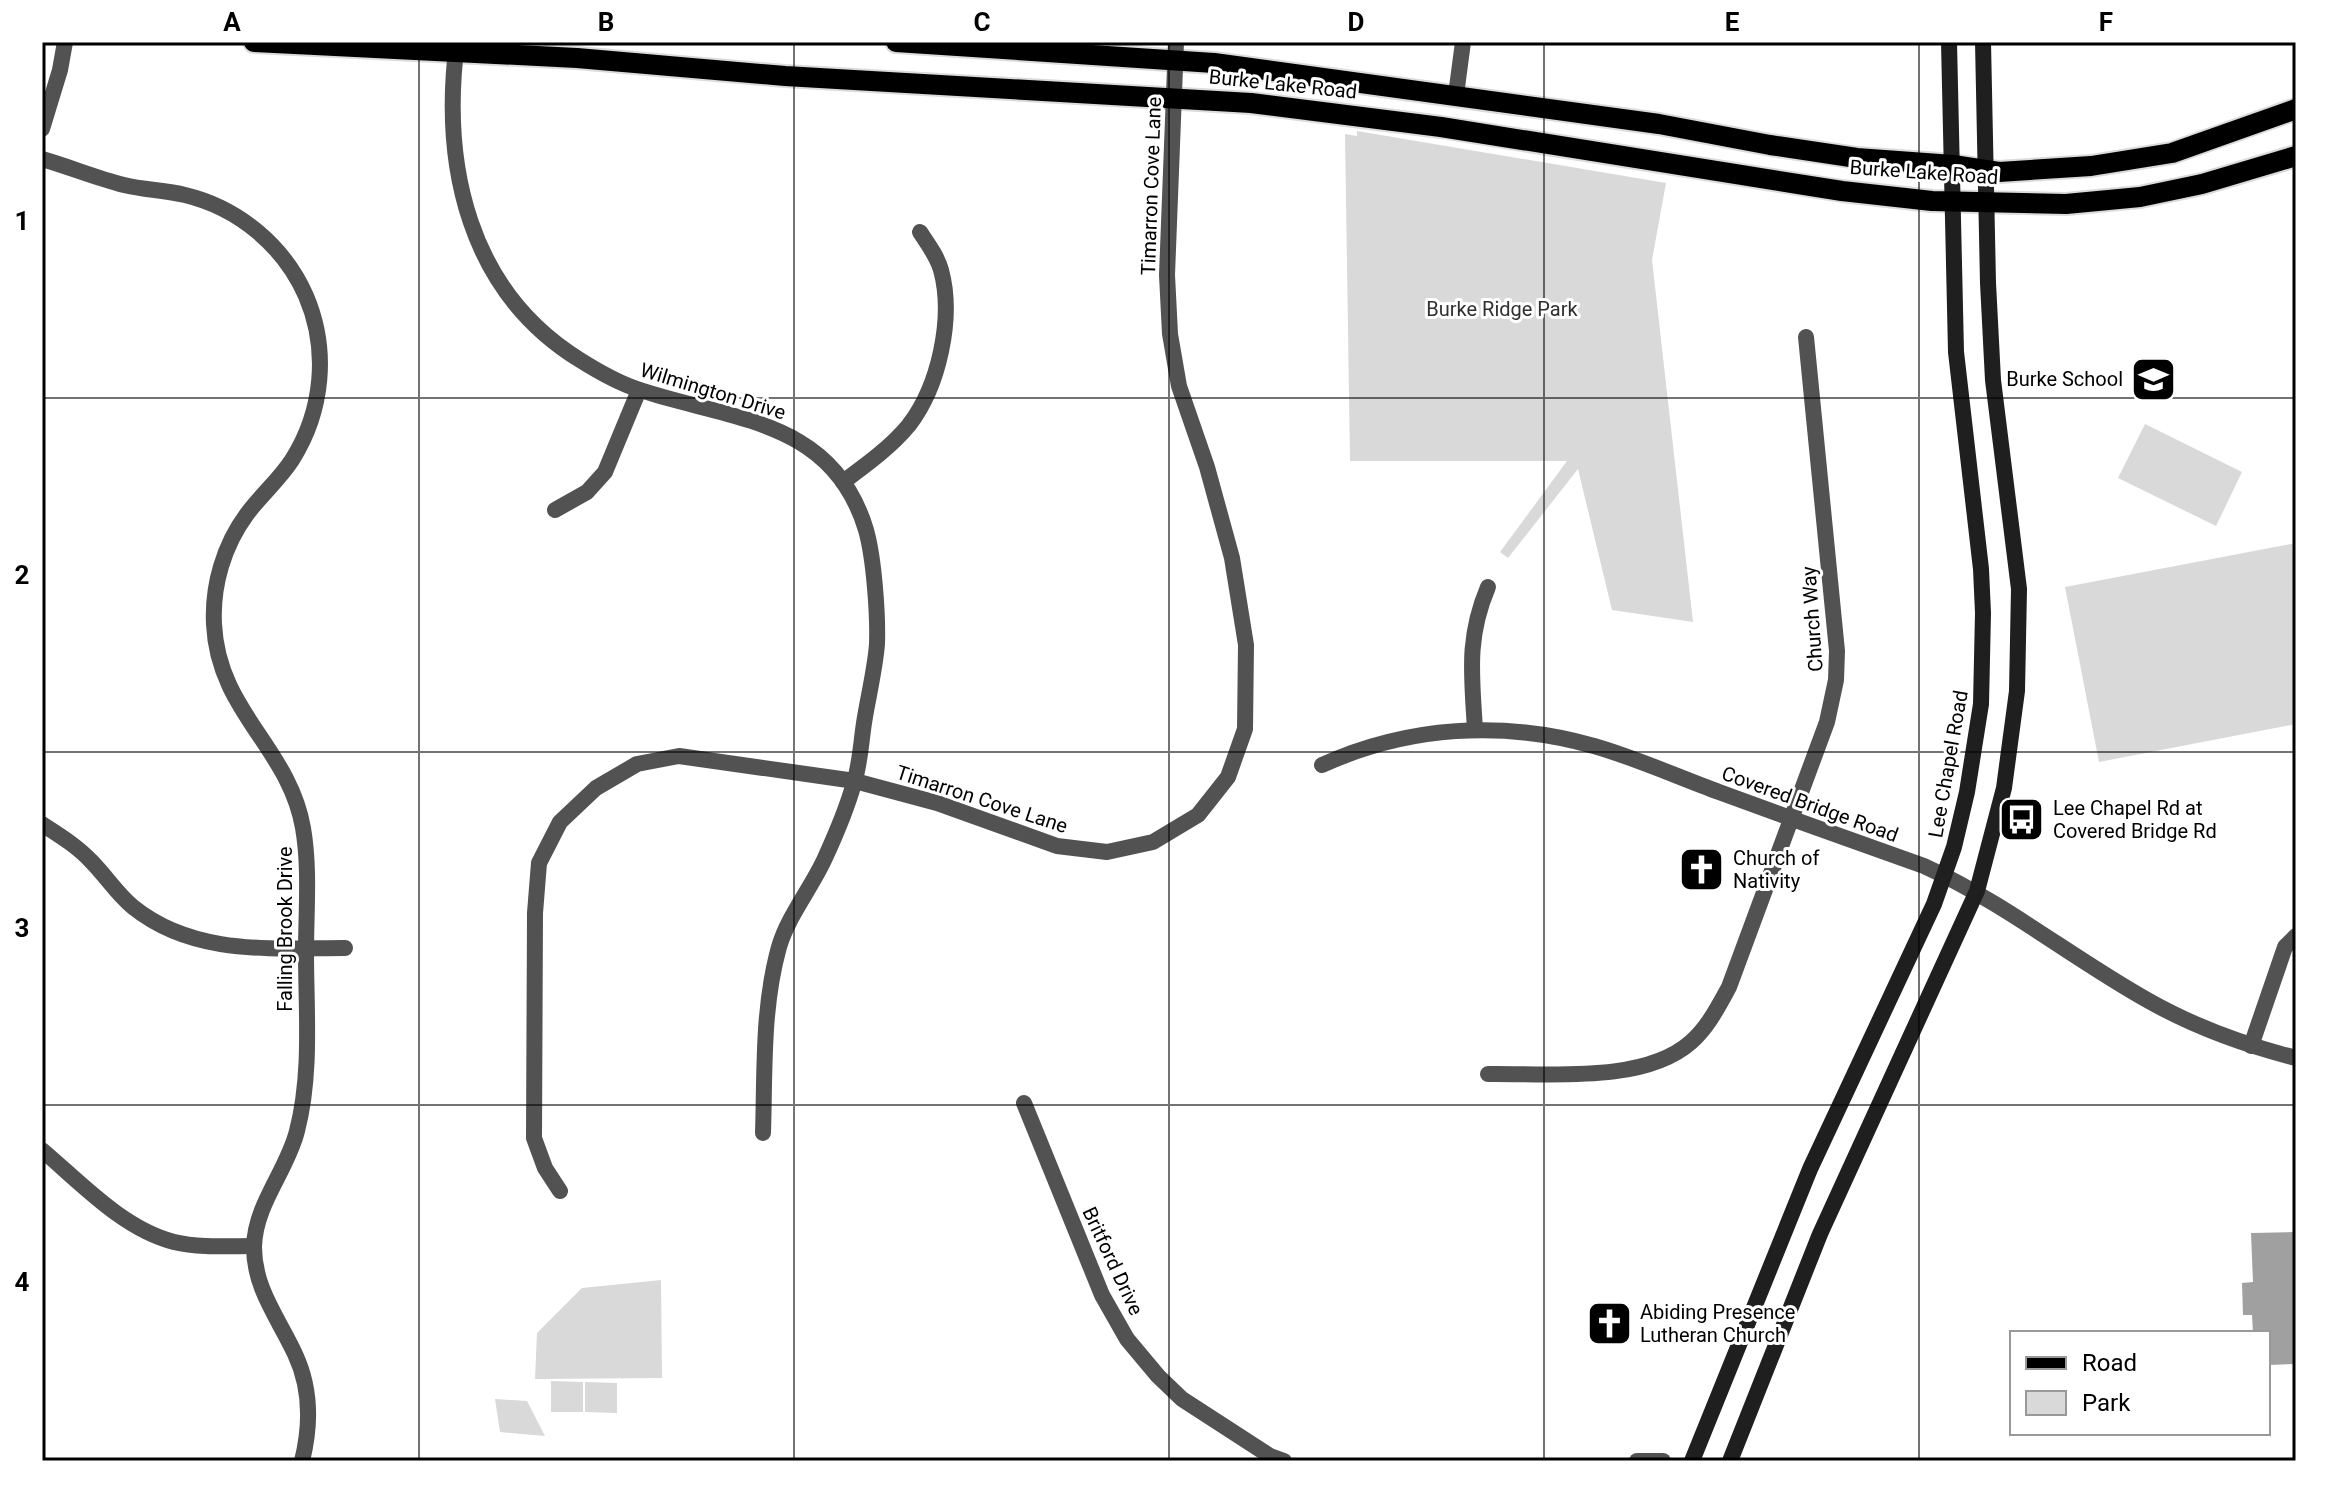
<svg xmlns="http://www.w3.org/2000/svg" width="2338" height="1503" font-family="Roboto,sans-serif">
  <rect width="100%" height="100%" fill="#fff"/>
  <g fill="#d9d9d9">
    <path d="M1357 131 1666 183 1652 260 1693 622 1612 610 1578 469 1508 558 1500 552 1567 461H1350L1345 134 1357 136Z"/>
    <path d="M2145 424 2242 472 2216 526 2118 478Z"/>
    <path d="M2296 543V724L2099 762 2065 587Z"/>
    <path d="M661 1280 662 1378 535 1379 537 1333 582 1288Z"/>
    <path d="M551 1381 583 1382V1412H551Z"/>
    <path d="M585 1382 617 1383V1413L585 1412Z"/>
    <path d="M495 1399 527 1401 545 1436 500 1432Z"/>
  </g>
  <path fill="#a0a0a0" d="M2295 1232 2296 1364 2268 1365V1333H2253L2252 1315H2243L2242 1283 2253 1282 2251 1233Z"/>
  <g fill="none" stroke-linecap="round" stroke-linejoin="round">
    <defs>
      <g id="primary">
        <path d="M254 42 577 58 785 76 1251 103 1441 127 1842 191 1932 201 2066 204 2140 197 2202 184 2296 156"/>
        <path d="M896 42 1214 63 1659 124 1770 145 1857 158 1953 165 1999 172 2091 166 2172 153 2296 109"/>
      </g>
    </defs>
    <use href="#primary" stroke="#dbdbdb" stroke-width="24"/>
    <g stroke="#525252" stroke-width="16">
      <path d="M457 42C441 165 468 291 580 360 599 372 618 383 640 390 731 420 833 419 866 530 874 558 878 614 877 644 875 670 868 697 864 723 861 743 860 764 854 783 847 808 836 834 825 858 812 887 788 916 779 947 762 1008 765 1071 763 1133"/>
      <path d="M1456 95 1463 42"/>
      <path d="M42 129 60 70 65 42"/>
      <path d="M42 159C70 167 96 178 124 185 144 190 165 190 185 195 239 208 284 246 306 296 329 350 323 411 292 460 279 480 261 495 247 514 224 545 212 585 214 624 218 712 289 747 303 828 310 868 306 912 306 952 306 1011 312 1073 297 1131 287 1171 255 1204 254 1247 254 1289 279 1319 295 1354 311 1388 311 1425 302 1461"/>
      <path d="M843 482C866 465 891 447 909 425 939 386 954 318 941 270 937 256 928 244 920 232"/>
      <path d="M555 510 587 492 605 472 639 390"/>
      <path d="M1475 730C1472 676 1466 639 1488 587"/>
      <path d="M1322 765C1408 726 1502 720 1594 746 1636 758 1678 777 1719 792 1787 817 1856 842 1924 866 2005 903 2072 958 2149 1001 2195 1027 2245 1045 2296 1058"/>
      <path d="M42 824C59 835 77 846 91 861 106 876 117 894 133 907 194 956 271 948 345 948"/>
      <path d="M2251 1046 2285 947 2296 936"/>
      <path d="M1488 1074C1548 1073 1644 1084 1691 1042 1708 1027 1718 1007 1729 987L1827 722 1836 680 1837 651 1806 337"/>
      <path d="M1024 1103 1102 1295 1127 1339 1158 1376 1182 1399 1270 1456 1284 1461"/>
      <path d="M42 1150C81 1183 123 1229 174 1242 199 1248 228 1246 254 1246"/>
      <path d="M560 1191 545 1168 534 1138 535 913 539 863 560 822 596 788 637 764 679 756 855 781 937 803 1057 846 1107 852 1153 842 1198 815 1228 777 1245 729 1246 645 1232 558 1207 467 1179 386 1170 334 1167 275 1176 42"/>
      <path d="M1637 1461H1663"/>
    </g>
    <g stroke="#1f1f1f" stroke-width="16">
      <path d="M1692 1461 1810 1169 1934 904 1954 847 1967 792 1981 704 1983 613 1981 569 1956 352 1949 42"/>
      <path d="M1730 1461 1820 1234 1977 891 2004 788 2017 691 2019 589 1993 380 1988 283 1983 42"/>
    </g>
    <use href="#primary" stroke="#000" stroke-width="20"/>
  </g>
  <path fill="none" stroke="#000" stroke-width="2" stroke-opacity="0.55" d="M419 42V1461M794 42V1461M1169 42V1461M1544 42V1461M1919 42V1461M42 398H2296M42 752H2296M42 1105H2296"/>
  <defs>
    <symbol id="school-square" viewBox="-11 -11 22 22"><rect x="-9" y="-9" width="18" height="18" rx="4" fill="#000" stroke="#fff"/><path d="M0-5L7-2L0 1L-7-2ZM-4 1L0 2.5L4 1V4Q0 6-4 4Z" fill="#fff"/></symbol>
    <symbol id="bus-square" viewBox="-11 -11 22 22"><rect x="-9" y="-9" width="18" height="18" rx="4" fill="#000" stroke="#fff"/><path d="M-5-6H5V4H4V6H2V4H-2V6H-4V4H-5ZM-3.5-4V0h7V-4ZM-3.5 1.2v1.5H-2V1.2ZM2 1.2v1.5H3.5V1.2Z" fill="#fff"/></symbol>
    <symbol id="church-square" viewBox="-11 -11 22 22"><rect x="-9" y="-9" width="18" height="18" rx="4" fill="#000" stroke="#fff"/><path d="M-1.2-6h2.4v3.5h3.3v2.4h-3.3V6h-2.4V-.1h-3.3v-2.4h3.3Z" fill="#fff"/></symbol>
  </defs>
  <g fill-rule="evenodd">
    <use href="#school-square" x="2128" y="354" width="51" height="51"/>
    <use href="#bus-square" x="1996" y="794" width="51" height="51"/>
    <use href="#church-square" x="1676" y="844" width="51" height="51"/>
    <use href="#church-square" x="1584" y="1298" width="51" height="51"/>
  </g>
  <g text-anchor="middle" stroke-width="6" stroke-linejoin="round" paint-order="stroke">
    <g font-size="20" fill="#000" stroke="#fff">
      <text transform="translate(1283 84) rotate(6)" y="7">Burke Lake Road</text>
      <text transform="translate(1924 172) rotate(4)" y="7">Burke Lake Road</text>
      <text transform="translate(1151 186) rotate(-88)" y="7">Timarron Cove Lane</text>
      <text transform="translate(713 391) rotate(17)" y="7">Wilmington Drive</text>
      <text transform="translate(1812 619) rotate(-94)" y="7">Church Way</text>
      <text transform="translate(1948 764) rotate(-80)" y="7">Lee Chapel Road</text>
      <text transform="translate(982 799) rotate(18)" y="7">Timarron Cove Lane</text>
      <text transform="translate(1810 804) rotate(20)" y="7">Covered Bridge Road</text>
      <text transform="translate(285 929) rotate(-90)" y="7">Falling Brook Drive</text>
      <text transform="translate(1113 1261) rotate(65)" y="7">Britford Drive</text>
    </g>
    <g font-size="20" fill="#303030" stroke="#fff">
      <text x="1502" y="316">Burke Ridge Park</text>
    </g>
    <g font-size="20" fill="#000" stroke="#fff" text-anchor="start">
      <text x="2123" y="386" text-anchor="end">Burke School</text>
      <text x="2053" y="815">Lee Chapel Rd at<tspan x="2053" dy="23">Covered Bridge Rd</tspan></text>
      <text x="1733" y="865">Church of<tspan x="1733" dy="23">Nativity</tspan></text>
      <text x="1640" y="1319">Abiding Presence<tspan x="1640" dy="23">Lutheran Church</tspan></text>
    </g>
  </g>
  <rect width="2338" height="1503" fill="none" stroke="#ffffff" stroke-width="88"/>
  <rect x="2010" y="1331" width="260" height="104" fill="#ffffff" stroke="#999999" stroke-width="2"/>
  <rect x="2026" y="1357" width="40" height="12" fill="#000000" stroke="#999999" stroke-width="2"/>
  <text x="2082" y="1371" font-size="24" fill="#000000">Road</text>
  <rect x="2026" y="1391" width="40" height="24" fill="#d9d9d9" stroke="#999999" stroke-width="2"/>
  <text x="2082" y="1411" font-size="24" fill="#000000">Park</text>
  <rect x="44" y="44" width="2250" height="1415" fill="none" stroke="#000" stroke-width="3"/>
  <g font-size="26" text-anchor="middle" font-weight="bold" fill="#000">
    <text x="232" y="31">A</text>
    <text x="606" y="31">B</text>
    <text x="982" y="31">C</text>
    <text x="1356" y="31">D</text>
    <text x="1732" y="31">E</text>
    <text x="2106" y="31">F</text>
    <text x="22" y="230">1</text>
    <text x="22" y="584">2</text>
    <text x="22" y="937">3</text>
    <text x="22" y="1291">4</text>
  </g>
</svg>
